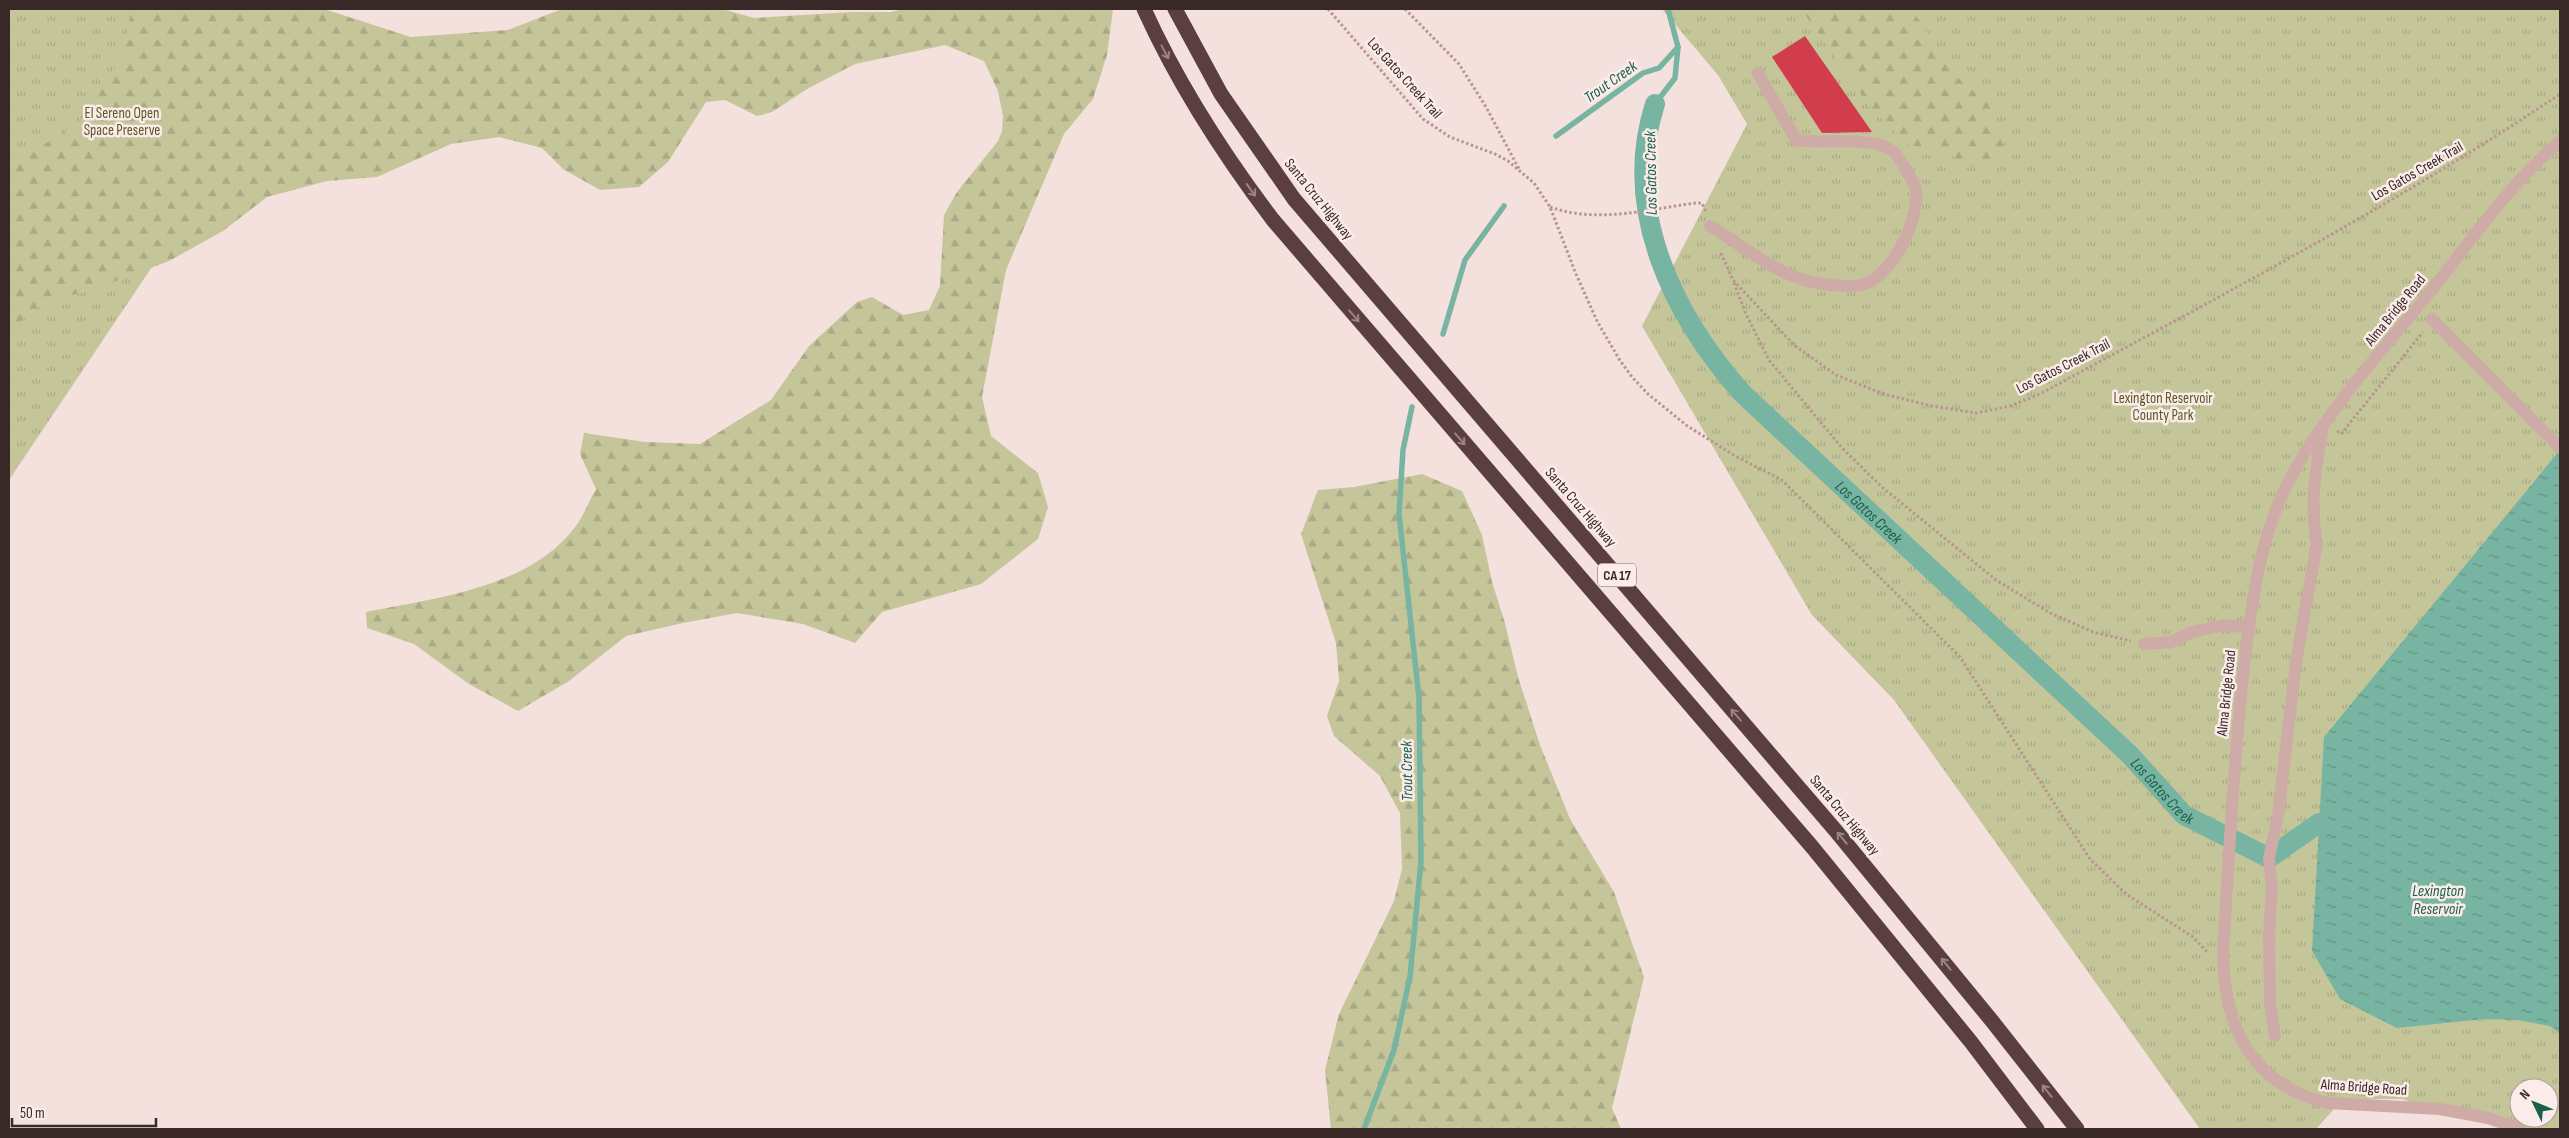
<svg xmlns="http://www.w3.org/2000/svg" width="2569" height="1138" font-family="'Sofia Sans Condensed',sans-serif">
  <defs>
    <pattern id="grass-tufts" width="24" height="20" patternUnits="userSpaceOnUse" patternTransform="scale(1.25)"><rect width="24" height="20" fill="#c5c59a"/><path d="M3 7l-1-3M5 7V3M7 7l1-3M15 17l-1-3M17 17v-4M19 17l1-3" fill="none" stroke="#aaa985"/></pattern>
    <pattern id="forest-firs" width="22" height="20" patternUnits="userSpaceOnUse" patternTransform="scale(1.25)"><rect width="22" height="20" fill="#c5c59a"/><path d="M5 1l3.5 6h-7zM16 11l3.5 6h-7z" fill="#aaa985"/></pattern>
    <pattern id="water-ripples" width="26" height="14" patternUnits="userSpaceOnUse" patternTransform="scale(1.25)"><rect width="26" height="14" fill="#78b4a2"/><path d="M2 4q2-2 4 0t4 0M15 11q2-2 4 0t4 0" fill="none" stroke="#639284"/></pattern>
  </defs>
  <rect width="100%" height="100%" fill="#f4e0dc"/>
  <g fill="url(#grass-tufts)" fill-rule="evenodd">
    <path d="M9 9H281L172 237 9 480Z"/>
    <path d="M1662 9H2560V1129H2506L2401 1099H2366L2335 1108 2316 1129H2200L1894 700 1812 615 1642 326 1747 124 1718 75ZM2519 1088H2549V1118H2519Z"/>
  </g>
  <g fill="url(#forest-firs)">
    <path d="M136 9H324L411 37 508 30 562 9H722L754 18 851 12H891L903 9H1113L1107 55 1093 99 1064 134 1006 270 982 397 991 436 1038 473 1048 507 1038 539 981 584 882 612 855 643 803 624 737 613 683 623 626 636 569 681 518 711 469 684 414 644 367 628 366 612C436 598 530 588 576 526 584 515 589 501 596 489L580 454 584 433 645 442 700 444 771 400 809 346 857 302 872 297 903 315 929 310 940 286 944 215 957 192 998 141 1002 131 1003 116 998 91 984 61 945 45 855 64 807 89 772 112 757 116 725 100 706 102 668 162 639 187 600 190 563 169 542 148 499 137 451 144 377 177 327 181 267 197 223 231 169 261 92 290 48 301 9 330V167L79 122 122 58 130 17Z"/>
    <path d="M1753 9H1912L1953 74 1992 106 2004 149 1985 171 1943 152 1913 149 1872 110 1806 16Z"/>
    <path d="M1422 474 1462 491 1482 535 1492 582 1505 623 1518 677 1540 745 1570 819 1614 892 1644 977 1612 1108 1621 1129H1331L1325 1070 1339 1014 1394 901 1402 869 1400 813 1380 776 1334 736 1327 716 1339 681 1336 643 1301 534 1318 490 1354 487Z"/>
  </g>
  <path fill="url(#water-ripples)" d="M2560 450V1033L2550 1026 2517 1020 2484 1019 2397 1028 2340 999 2312 951 2324 737Z"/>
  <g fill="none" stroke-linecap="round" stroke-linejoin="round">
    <g stroke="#78b4a2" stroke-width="5.5">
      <path d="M1655 104 1675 78 1678 47 1668 9"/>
      <path d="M1556 136 1643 73 1659 68 1678 47"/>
      <path d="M1443 334 1465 260 1504 206"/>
      <path d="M1364 1129 1394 1050 1410 977 1421 861 1419 698 1399 514 1403 450 1412 407"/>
    </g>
    <path stroke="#78b4a2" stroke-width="20" id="s1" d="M1655 104C1621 209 1673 315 1742 393L2130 755 2184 815 2269 858 2319 823"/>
  </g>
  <path fill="#d13d4c" d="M1805 36 1872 132 1822 133 1772 57Z"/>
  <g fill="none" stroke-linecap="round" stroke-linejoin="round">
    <g stroke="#ba9490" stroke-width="3" stroke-dasharray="2.5 2.5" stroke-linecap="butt">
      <path d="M1328 9 1423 119 1450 137 1495 154 1508 161 1534 183 1550 207 1576 274 1597 321 1619 359 1632 377 1648 394 1686 425 1735 456 1782 480 1960 657 2090 859 2126 894 2193 937 2207 952"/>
      <path d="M1405 9 1459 64 1486 107 1519 169"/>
      <path d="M1550 207C1598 224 1648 209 1696 203H1702L1706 212"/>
      <path d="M1721 253 1733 280 1762 311 1794 345 1836 375 1884 394 1932 406 1976 413 2010 406 2040 394C2216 298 2394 206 2560 94"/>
      <path d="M1734 283 1746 314 1769 360 1842 448 1883 488 1996 580 2050 613 2093 632 2131 641"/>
      <path d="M2337 431 2341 434 2423 332"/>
    </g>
    <g stroke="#ceaba6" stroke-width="12">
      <path d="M1710 226C1749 249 1783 282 1831 285 1840 286 1852 287 1861 285 1892 279 1920 218 1916 189 1915 184 1899 157 1895 153 1876 134 1822 145 1796 140L1758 73"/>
      <path d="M2432 319 2560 448"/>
      <path d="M2144 644 2171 642 2192 632 2225 625 2249 628"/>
      <path d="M2275 1036 2270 1005 2269 934 2272 887 2269 858 2278 816 2296 662 2317 543C2309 505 2316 469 2322 432"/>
      <path d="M2520 1129 2488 1118 2440 1109 2327 1103C2251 1085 2223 1025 2223 951 2229 859 2233 767 2243 676 2251 609 2258 537 2291 477 2325 413 2380 353 2426 297 2468 245 2509 184 2560 141"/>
    </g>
    <g stroke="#5b3e3f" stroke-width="15">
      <path d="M1144 9C1178 84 1223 154 1273 220L1813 848 1971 1042 2037 1129"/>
      <path d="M1175 9 1221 94 1294 199 1836 831 1992 1021 2077 1129"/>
    </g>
  </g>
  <defs><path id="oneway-shaft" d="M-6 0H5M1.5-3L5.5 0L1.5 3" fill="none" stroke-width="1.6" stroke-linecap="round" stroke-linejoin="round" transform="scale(1.25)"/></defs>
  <g stroke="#9b8483">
    <use href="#oneway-shaft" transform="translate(1165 52) rotate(62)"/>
    <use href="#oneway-shaft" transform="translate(1251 190) rotate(54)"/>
    <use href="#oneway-shaft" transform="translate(1354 316) rotate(49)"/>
    <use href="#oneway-shaft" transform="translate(1460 439) rotate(49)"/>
    <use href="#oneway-shaft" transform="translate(1736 715) rotate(-131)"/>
    <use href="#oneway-shaft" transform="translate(1842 838) rotate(-130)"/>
    <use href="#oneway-shaft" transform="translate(1946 964) rotate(-129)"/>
    <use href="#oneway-shaft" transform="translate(2047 1091) rotate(-128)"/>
  </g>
  <g text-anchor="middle" stroke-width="5" stroke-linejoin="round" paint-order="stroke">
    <rect fill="#fbece9" stroke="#736362" stroke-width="1" x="1598" y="563.5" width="38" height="23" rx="4"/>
    <g font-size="14" font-weight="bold" fill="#392828">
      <text x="1617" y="580">CA 17</text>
    </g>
    <g font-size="15" fill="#392828" stroke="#fbece9">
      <text transform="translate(1405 78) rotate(48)" y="5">Los Gatos Creek Trail</text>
      <text transform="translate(2417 171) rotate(-30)" y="5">Los Gatos Creek Trail</text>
      <text transform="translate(1319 199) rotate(51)" y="5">Santa Cruz Highway</text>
      <text transform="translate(2395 310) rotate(-51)" y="5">Alma Bridge Road</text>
      <text transform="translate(2063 366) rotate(-27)" y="5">Los Gatos Creek Trail</text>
      <text transform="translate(1581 507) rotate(49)" y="5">Santa Cruz Highway</text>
      <text transform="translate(2226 693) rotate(-84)" y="5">Alma Bridge Road</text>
      <text transform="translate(1845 815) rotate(50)" y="5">Santa Cruz Highway</text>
      <text transform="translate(2364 1087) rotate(4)" y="5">Alma Bridge Road</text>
    </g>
    <g font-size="15" fill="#595a29" stroke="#fbece9">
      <text x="122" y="118">El Sereno Open<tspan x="122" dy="17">Space Preserve</tspan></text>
      <text x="2163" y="403">Lexington Reservoir<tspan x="2163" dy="17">County Park</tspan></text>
    </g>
    <g font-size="16" font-style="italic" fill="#195f4c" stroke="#fbece9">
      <text transform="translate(1610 81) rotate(-35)" y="6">Trout Creek</text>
      <text transform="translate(1650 173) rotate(-91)" y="6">Los Gatos Creek</text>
      <text dy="6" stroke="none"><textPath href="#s1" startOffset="490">Los Gatos Creek</textPath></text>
      <text transform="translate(1406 771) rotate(-91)" y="6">Trout Creek</text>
      <text dy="6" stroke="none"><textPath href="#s1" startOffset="895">Los Gatos Creek</textPath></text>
      <text x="2438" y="896">Lexington<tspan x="2438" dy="18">Reservoir</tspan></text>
    </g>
  </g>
  <rect width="2569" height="1138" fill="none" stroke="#392828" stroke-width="20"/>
  <g transform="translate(2534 1103) rotate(313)"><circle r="24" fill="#fbece9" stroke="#ad9e9c"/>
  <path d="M0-4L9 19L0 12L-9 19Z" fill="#195f4c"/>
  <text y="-8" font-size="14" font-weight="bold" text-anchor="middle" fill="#392828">N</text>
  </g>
  <path d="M12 1118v8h144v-8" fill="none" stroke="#392828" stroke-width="2.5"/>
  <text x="20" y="1118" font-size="15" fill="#392828" stroke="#fbece9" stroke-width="4" paint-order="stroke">50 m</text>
</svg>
